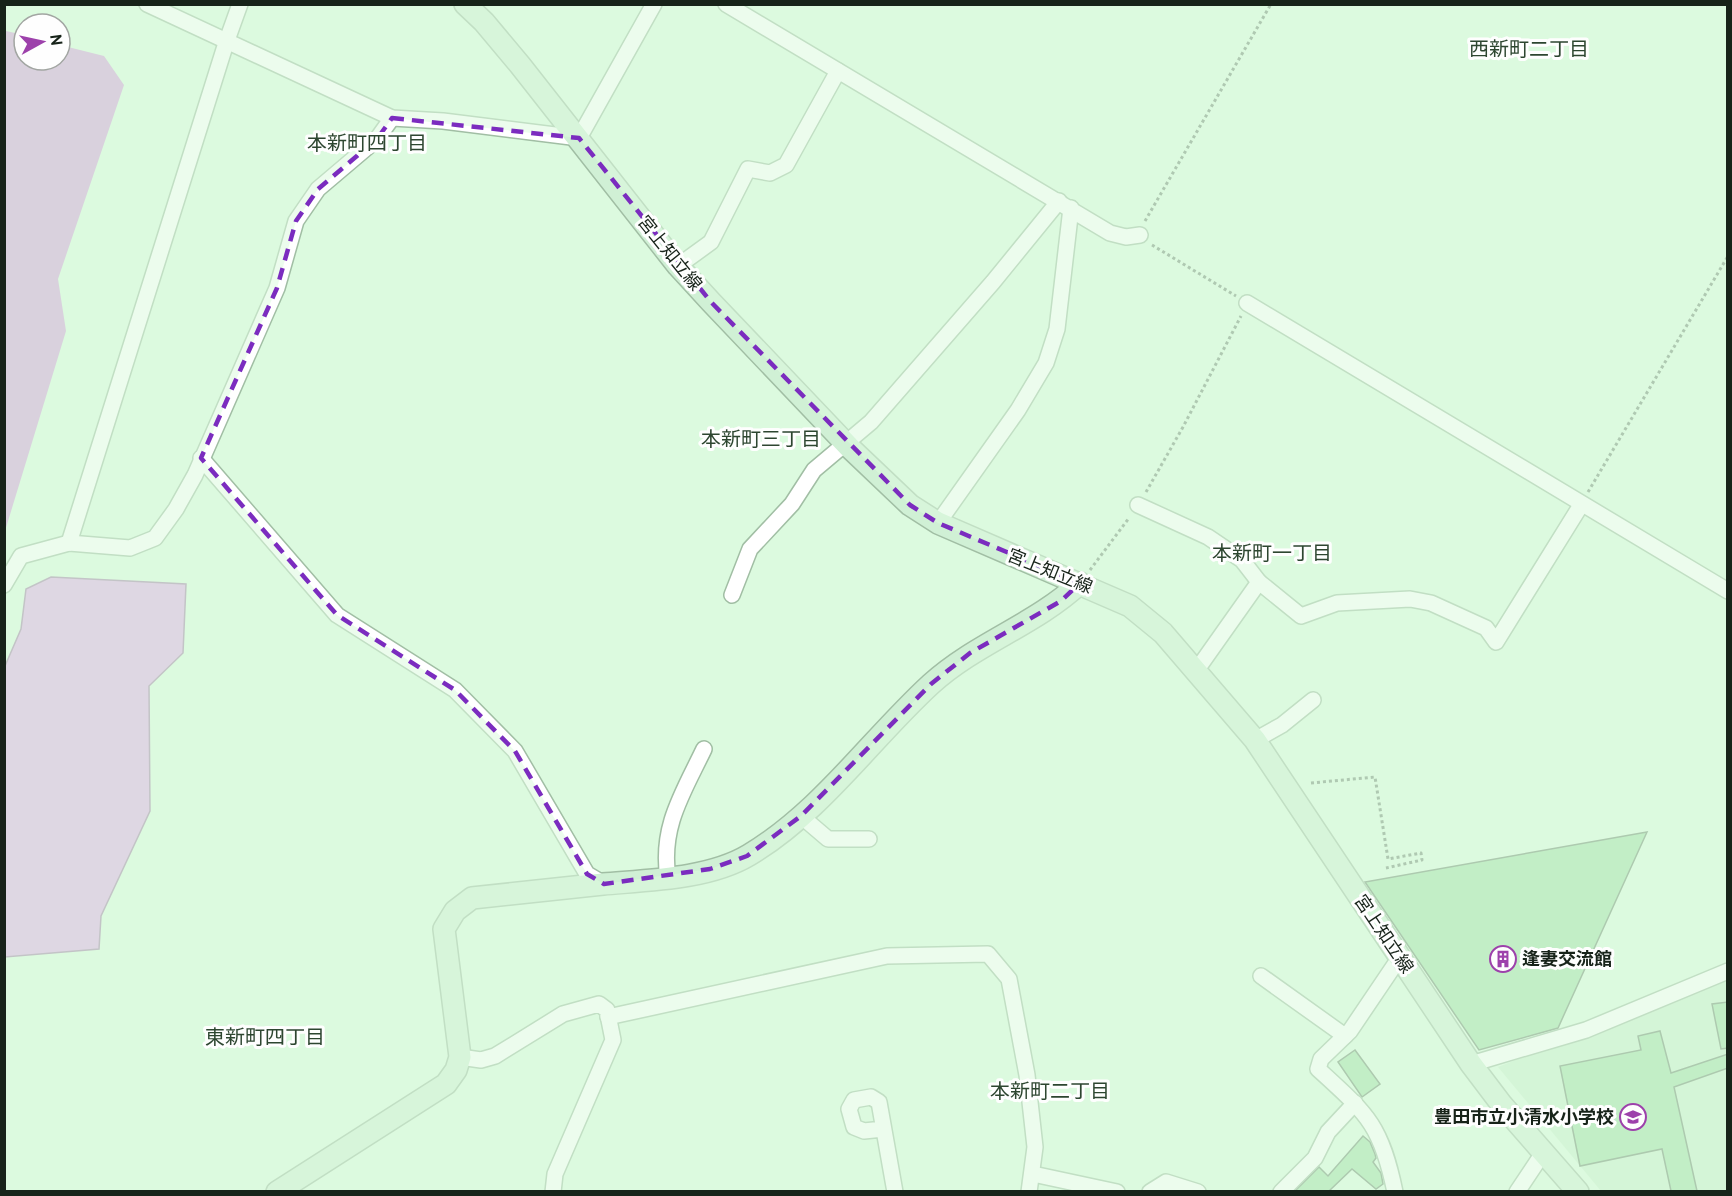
<svg xmlns="http://www.w3.org/2000/svg" width="1732" height="1196" font-family="Overpass,'Noto Sans JP',sans-serif">
  <rect width="100%" height="100%" fill="#dcfadf"/>
  <path fill="#cbefce" d="M1727 977V1191H1601L1498 1067Z"/>
  <path fill="#d4a1db" d="M6 31 24 35V60H60V45L104 56 124 85 58 279 66 331 5 531Z"/>
  <path fill="#e1ade8" stroke="#a484aa" stroke-width="1.5" d="M51 577 186 584 183 653 149 686 150 811 101 916 99 949 5 957V666L21 629 26 589Z"/>
  <g fill="#a2e0a9" stroke="#749077" stroke-width="1.5">
    <path d="M1647 832 1558 1028 1479 1050 1365 882Z"/>
    <path d="M1728 1002V1048L1721 1049 1712 1004Z"/>
    <path d="M1660 1031 1671 1073 1728 1054V1068L1674 1087 1697 1191H1671L1662 1149 1580 1166 1560 1066 1641 1050 1638 1036Z"/>
    <path d="M1355 1050 1380 1084 1362 1097 1338 1062Z"/>
    <path d="M1363 1136 1370 1142 1375 1154 1376 1158 1373 1162 1381 1173 1383 1184 1376 1189 1352 1169 1329 1191H1295L1319 1167 1328 1176Z"/>
  </g>
  <g fill="none" stroke-linecap="round" stroke-linejoin="round">
    <defs>
      <g id="street">
        <path d="M147 4 392 118 443 121 579 138 654 4"/>
        <path d="M726 4 1110 233 1126 237 1140 235"/>
        <path d="M678 266 711 242 748 169 770 173 786 165 838 71"/>
        <path d="M1247 303 1728 591"/>
        <path d="M201 458 337 615 455 690 515 751 587 874 604 884"/>
        <path d="M1138 505 1208 537 1242 560 1259 582 1196 671"/>
        <path d="M938 523 1018 410 1046 363 1057 329 1071 208"/>
        <path d="M69 543 226 43 240 4"/>
        <path d="M1259 582 1301 616 1337 603 1410 599 1431 603 1486 628 1496 642 1581 505"/>
        <path d="M4 585 21 556 69 543 130 548 155 538 176 509 195 475 277 288 296 221 318 189 377 139 392 118"/>
        <path d="M732 595 750 549 792 504 814 470 871 422 993 282 1059 201"/>
        <path d="M1255 740 1282 725 1313 700"/>
        <path d="M801 816 828 839H869"/>
        <path d="M668 878C660 827 683 793 704 749"/>
        <path d="M1261 976 1345 1036"/>
        <path d="M608 1017 887 956 988 954 1009 979 1027 1075 1035 1147 1029 1192"/>
        <path d="M460 1057 481 1060 495 1056 563 1014 599 1004 607 1010 613 1040 555 1174 553 1192"/>
        <path d="M1471 1064 1586 1030 1728 971"/>
        <path d="M883 1129 864 1131 854 1127 849 1109 854 1100 871 1097 879 1102 895 1192"/>
        <path d="M1033 1174 1117 1192"/>
        <path d="M1150 1192 1166 1182 1198 1192"/>
        <path d="M1281 1192 1315 1158 1328 1132 1355 1103"/>
        <path d="M1395 1192C1381 1124 1367 1114 1318 1069L1321 1059 1350 1031 1400 957"/>
        <path d="M1517 1192 1543 1153"/>
      </g>
      <g id="secondary">
        <path d="M465 4 484 22 520 65 678 266 711 302 849 447 910 505 938 523 1130 606 1163 633 1255 740 1471 1064 1502 1105 1578 1192"/>
        <path d="M277 1192 446 1084 456 1070 460 1057 444 929 455 911 472 898C516 893 560 889 603 884 649 880 709 879 749 855 821 812 870 740 931 684 976 643 1035 625 1080 583"/>
      </g>
    </defs>
    <use href="#street" stroke="#a1bea4" stroke-width="18"/>
    <use href="#secondary" stroke="#a1bea4" stroke-width="24"/>
    <g stroke="#798e7c" stroke-width="3" stroke-dasharray="3 3" stroke-linecap="butt">
      <path d="M1145 221 1271 4"/>
      <path d="M1152 245 1236 296"/>
      <path d="M1146 492 1183 427 1241 316"/>
      <path d="M1588 492 1728 256"/>
      <path d="M1090 570 1129 518"/>
      <path d="M1311 783 1375 777 1388 859 1421 853 1422 860 1386 868"/>
    </g>
    <use href="#street" stroke="#fff" stroke-width="15"/>
    <use href="#secondary" stroke="#d0f0d5" stroke-width="21"/>
  </g>
  <path d="M0 0H1732V1196H0ZM392 118 579 138 711 302 910 505 938 523 1080 583 1061 601 970 653 931 684 801 816 747 856 710 869 604 884 587 874 515 751 455 690 337 615 201 458 277 288 296 221 318 189 377 139Z" fill="#dcfadf" fill-opacity=".55" fill-rule="evenodd"/>
  <path fill="none" stroke="#7b2cbf" stroke-width="4.5" stroke-dasharray="12 8" stroke-linejoin="round" d="M392 118 579 138 711 302 910 505 938 523 1080 583 1061 601 970 653 931 684 801 816 747 856 710 869 604 884 587 874 515 751 455 690 337 615 201 458 277 288 296 221 318 189 377 139Z"/>
  <defs>
    <symbol id="building-ring" viewBox="-11 -11 22 22"><circle r="9.5" fill="#fefefe" stroke="#9d41ab" stroke-width="1.5"/><path d="M-4-6H4V6H1V3H-1V6H-4ZM-2.5-4.3h1.7v1.8h-1.7ZM.8-4.3h1.7v1.8H.8ZM-2.5-1h1.7V.8h-1.7ZM.8-1h1.7V.8H.8Z" fill="#9d41ab"/></symbol>
    <symbol id="school-ring" viewBox="-11 -11 22 22"><circle r="9.5" fill="#fefefe" stroke="#9d41ab" stroke-width="1.5"/><path d="M0-5L7-2L0 1L-7-2ZM-4 1L0 2.5L4 1V4Q0 6-4 4Z" fill="#9d41ab"/></symbol>
  </defs>
  <g fill-rule="evenodd">
    <use href="#building-ring" x="1488" y="944" width="30" height="30"/>
    <use href="#school-ring" x="1618" y="1102" width="30" height="30"/>
  </g>
  <g text-anchor="middle" stroke-width="6" stroke-linejoin="round" paint-order="stroke">
    <g font-size="18" fill="#172319" stroke="#fefefe">
      <text transform="translate(670 253) rotate(51)" y="6">宮上知立線</text>
      <text transform="translate(1050 571) rotate(22)" y="6">宮上知立線</text>
      <text transform="translate(1384 934) rotate(56)" y="6">宮上知立線</text>
    </g>
    <g font-size="18" font-weight="bold" fill="#172319" stroke="#fefefe" text-anchor="start">
      <text x="1522" y="965">逢妻交流館</text>
      <text x="1614" y="1123" text-anchor="end">豊田市立小清水小学校</text>
    </g>
    <g font-size="20" fill="#2d4630" stroke="#fefefe">
      <text x="1529" y="56">西新町二丁目</text>
      <text x="367" y="150">本新町四丁目</text>
      <text x="761" y="446">本新町三丁目</text>
      <text x="1272" y="560">本新町一丁目</text>
      <text x="265" y="1044">東新町四丁目</text>
      <text x="1050" y="1098">本新町二丁目</text>
    </g>
  </g>
  <rect width="1732" height="1196" fill="none" stroke="#172319" stroke-width="12"/>
  <g transform="translate(42 42) rotate(82)"><circle r="28" fill="#fefefe" stroke="#a2a6a2" stroke-width="1.5"/>
  <path d="M0-4.5L10 22L0 15L-10 22Z" fill="#9d41ab"/>
  <text y="-9" font-size="16" font-weight="bold" text-anchor="middle" fill="#172319">N</text>
  </g>
</svg>
